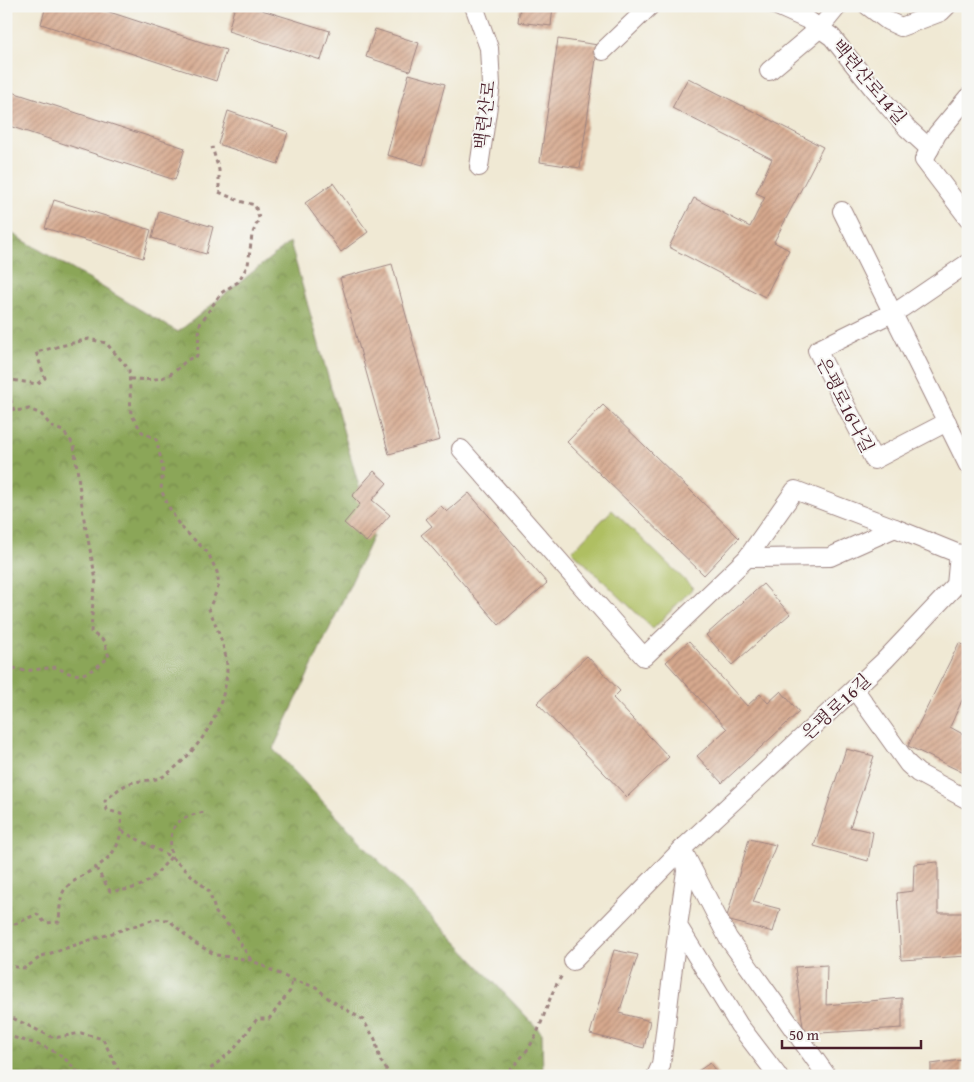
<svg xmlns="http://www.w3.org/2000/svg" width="974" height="1082" font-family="'Gentium Book Plus','Noto Serif KR',serif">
  <defs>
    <pattern id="forest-crowns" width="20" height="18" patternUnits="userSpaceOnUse" patternTransform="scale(1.25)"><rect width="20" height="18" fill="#8ba658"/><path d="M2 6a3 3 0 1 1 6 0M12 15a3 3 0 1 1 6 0" fill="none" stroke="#748749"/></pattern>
    <pattern id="building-hatch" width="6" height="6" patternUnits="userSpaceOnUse" patternTransform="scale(1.25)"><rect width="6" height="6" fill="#d6a98e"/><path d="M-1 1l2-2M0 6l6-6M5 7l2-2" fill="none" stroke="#b08974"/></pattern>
  </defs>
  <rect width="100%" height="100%" fill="#f6f6f2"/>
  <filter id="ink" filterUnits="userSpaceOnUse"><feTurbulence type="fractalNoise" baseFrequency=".02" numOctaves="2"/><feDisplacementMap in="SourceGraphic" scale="10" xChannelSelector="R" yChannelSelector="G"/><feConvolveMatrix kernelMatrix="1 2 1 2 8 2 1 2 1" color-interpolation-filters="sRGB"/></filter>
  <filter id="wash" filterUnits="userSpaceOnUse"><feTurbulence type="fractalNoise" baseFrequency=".0096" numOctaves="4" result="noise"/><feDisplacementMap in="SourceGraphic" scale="20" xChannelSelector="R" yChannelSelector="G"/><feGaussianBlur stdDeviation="1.12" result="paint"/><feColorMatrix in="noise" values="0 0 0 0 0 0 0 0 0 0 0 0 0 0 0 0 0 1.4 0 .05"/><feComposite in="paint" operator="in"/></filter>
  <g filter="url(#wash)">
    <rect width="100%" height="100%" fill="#f0e9d4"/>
    <path fill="url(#forest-crowns)" stroke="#6a6242" d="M6 230 178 332 290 242 373 536 273 749 542 1033 543 1076H6Z"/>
    <path fill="#afbf62" stroke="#7c6f46" d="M612 510 693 588 653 629 572 551Z"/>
    <g id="blocks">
      <g fill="url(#building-hatch)">
        <path d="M46 6H91L226 50 216 81 41 24Z"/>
        <path d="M235 6H249L330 31 321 60 228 31Z"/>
        <path d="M520 6H553L551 26 518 22Z"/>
        <path d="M375 29 419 43 410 71 366 57Z"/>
        <path d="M558 39 598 45 580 168 540 162Z"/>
        <path d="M409 74 445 84 423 165 387 155Z"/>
        <path d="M688 78 823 147 774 242 789 250 765 297 669 247 694 198 750 227 765 197 756 193 772 159 672 108Z"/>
        <path d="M6 90 185 148 175 180 6 125Z"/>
        <path d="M228 111 288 132 278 164 218 144Z"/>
        <path d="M333 183 368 232 341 252 305 203Z"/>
        <path d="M54 200 151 230 143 258 45 228Z"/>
        <path d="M159 211 213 227 206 254 152 238Z"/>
        <path d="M392 264 440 440 389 454 340 278Z"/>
        <path d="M603 405 739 538 704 575 567 442Z"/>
        <path d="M374 471 387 483 372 500 390 515 366 542 344 523 360 504 352 496Z"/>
        <path d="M469 493 547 583 499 625 421 535 432 526 426 519 441 506 447 512Z"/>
        <path d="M763 584 790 614 732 665 706 635Z"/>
        <path d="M689 641 747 706 760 694 768 703 781 691 799 712 722 783 697 756 727 729 666 662Z"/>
        <path d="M959 643 968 647V687L950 727 968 737V764L964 773 908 746Z"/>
        <path d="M587 656 620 691 613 698 669 757 627 797 537 703Z"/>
        <path d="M846 749 874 756 850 827 873 832 868 861 814 846Z"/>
        <path d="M749 839 776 845 753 902 780 909 773 932 726 920Z"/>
        <path d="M938 862V913H968V956L901 960 897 893 913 891 914 864Z"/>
        <path d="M614 950 638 955 619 1013 650 1021 644 1048 590 1034Z"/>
        <path d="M827 965 826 1005 902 998V1028L804 1034 795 967Z"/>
        <path d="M962 1060 963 1076H931V1064Z"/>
        <path d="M710 1063 719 1076H691Z"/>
      </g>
    </g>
  </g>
  <g filter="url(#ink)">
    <use href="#blocks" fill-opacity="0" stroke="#9d8480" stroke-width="1"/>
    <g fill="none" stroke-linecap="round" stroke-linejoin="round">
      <defs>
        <g id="street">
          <path d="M474 6 489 48 491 85 479 167"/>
          <path d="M777 6 808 20 832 37 875 91 907 128 930 149"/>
          <path d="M868 6 888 21 901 27 941 12 947 6"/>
          <path d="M603 51 650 6"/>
          <path d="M769 71 820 28 838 6"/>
          <path d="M968 97 937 134 924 160 968 218"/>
          <path d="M842 211 968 465"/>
          <path d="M947 422 874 460 817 350 902 308 968 263"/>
          <path d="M461 449 644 657 747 558 830 557 895 528 959 554"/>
          <path d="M747 558 795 490 895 528"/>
          <path d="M855 690 908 764 918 773 968 800"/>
          <path d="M682 849 728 938 827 1076"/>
          <path d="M684 857 686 871 678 926 739 1025 778 1076"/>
          <path d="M573 961 682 849 884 661 956 585 959 554 968 553"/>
          <path d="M656 1076 661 1065 678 926"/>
        </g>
      </defs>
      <use href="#street" stroke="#9d8480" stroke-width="20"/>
      <g stroke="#9d8480" stroke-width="3" stroke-dasharray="4 4" stroke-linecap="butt">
        <path d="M6 379 37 384 45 378 36 352 89 339 106 343 129 369 131 414 142 432 156 439 163 468 161 490 169 507 179 525 208 553 217 572 219 585 209 609C215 622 227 652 227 667 227 709 198 753 164 776 155 781 144 780 134 782 122 785 114 793 105 801L107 810 121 814C123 845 114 857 87 873 80 877 71 882 65 889 59 897 60 912 59 922L45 923 37 914 6 928"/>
        <path d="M130 379C144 379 159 382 172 373 183 366 183 360 197 356L200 324 221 293 238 282 248 265 252 235 259 218 255 205 239 201 219 192V170L212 147"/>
        <path d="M6 384 14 411 29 409 41 414 52 427 63 431 74 445 83 514 96 580 93 600 91 632 104 641 109 657C91 672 79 682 57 667L25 671 6 666"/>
        <path d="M122 831 171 857 209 891 216 913 230 927 251 960"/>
        <path d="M96 868 110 891C144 890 150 881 171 857 169 827 173 819 204 812"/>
        <path d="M6 966 25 968 42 956 155 919 169 920 193 942 216 955 251 960 292 980 316 987 329 999 363 1020 375 1039 380 1060 391 1076"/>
        <path d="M6 1015 54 1038 81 1033 103 1039 121 1076"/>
        <path d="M6 1035C39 1046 58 1045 80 1076"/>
        <path d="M210 1076 209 1070 235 1048 257 1019H269L290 991 292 980"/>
        <path d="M504 1076C514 1065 527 1053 534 1039 545 1018 549 993 563 974"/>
      </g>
      <use href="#street" stroke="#fff" stroke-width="18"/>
    </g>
  </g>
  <g text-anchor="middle" stroke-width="4" stroke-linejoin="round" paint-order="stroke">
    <g font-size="18" fill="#4a1f2b" stroke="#f6f6f2">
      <text transform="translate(869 82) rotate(50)" y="6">백련산로14길</text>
      <text transform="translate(485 115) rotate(-83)" y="6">백련산로</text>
      <text transform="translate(845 405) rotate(63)" y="6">은평로16나길</text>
      <text transform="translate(836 707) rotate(-43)" y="6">은평로16길</text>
    </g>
  </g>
  <rect width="974" height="1082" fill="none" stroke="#f6f6f2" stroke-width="25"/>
  <path d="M782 1040v8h139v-8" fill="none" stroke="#4a1f2b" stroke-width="2.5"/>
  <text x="789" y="1040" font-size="15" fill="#4a1f2b" stroke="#f6f6f2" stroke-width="4" paint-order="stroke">50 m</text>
</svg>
